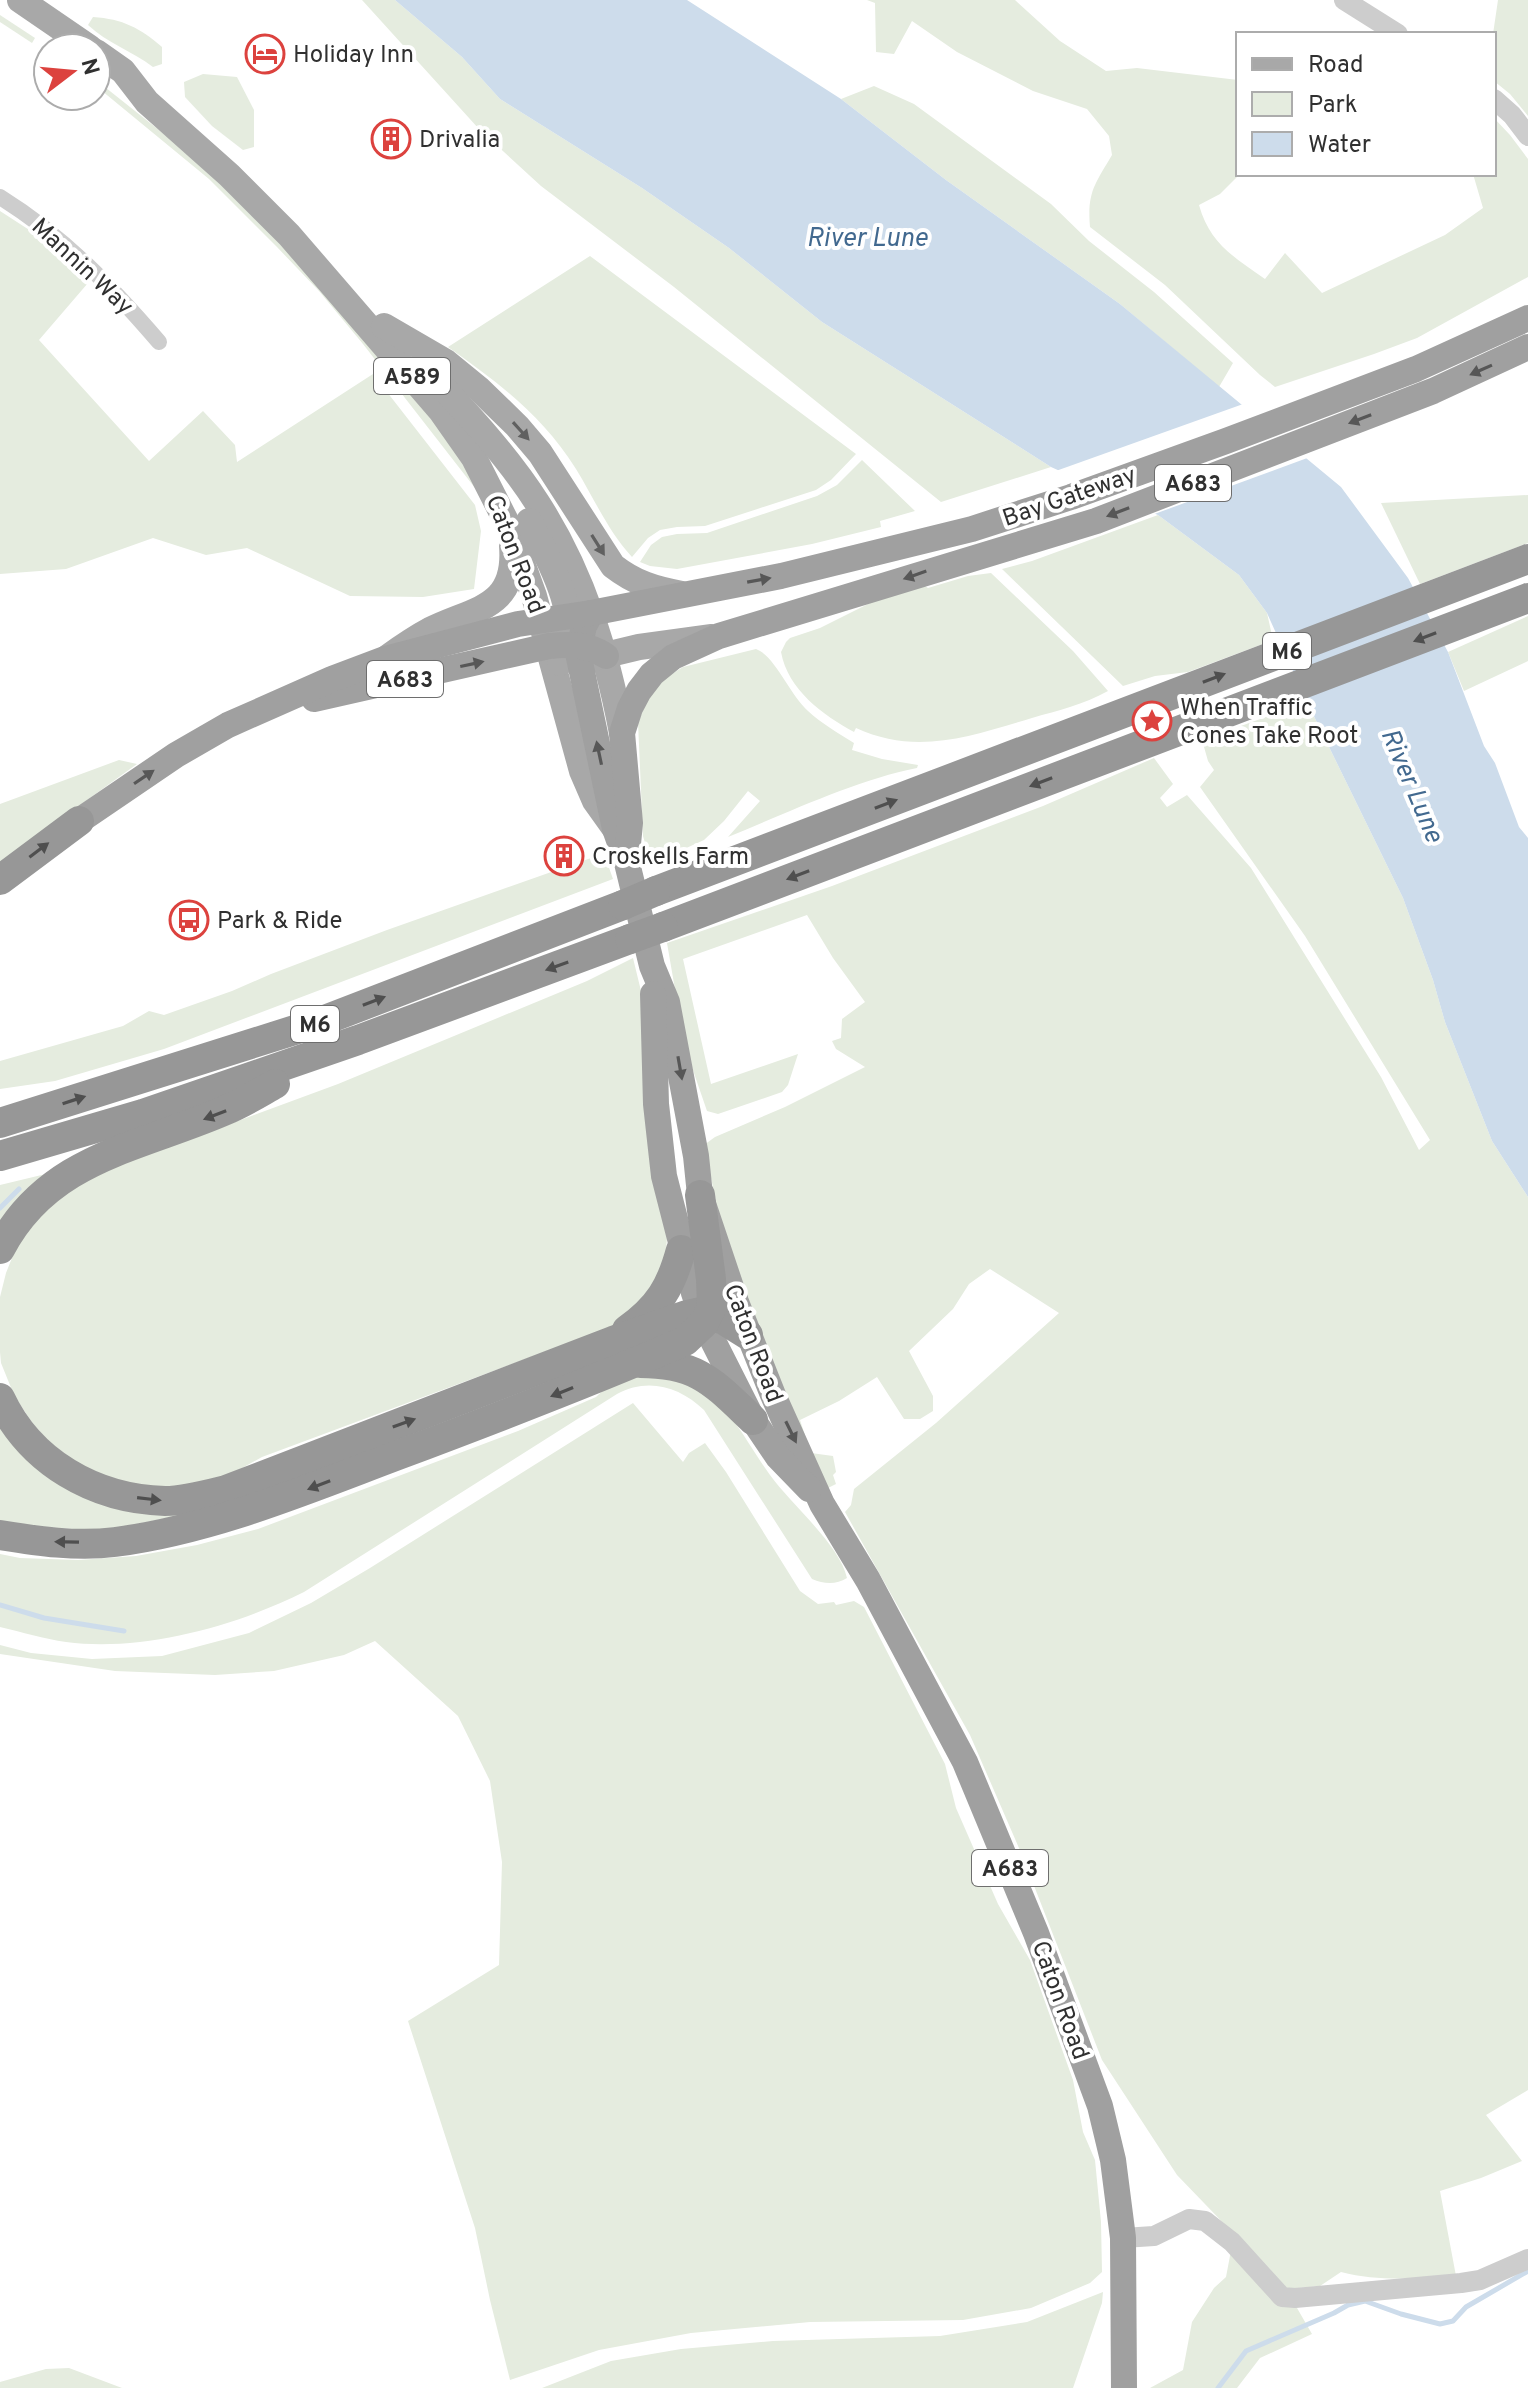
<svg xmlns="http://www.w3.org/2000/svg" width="1528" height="2388" font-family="Overpass,sans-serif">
  <rect width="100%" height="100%" fill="#fff"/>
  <g fill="#e5ecdf">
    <path d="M362 0H395L462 57 500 99 642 188 729 248 822 322 1051 467 941 502 674 287 541 186 479 129Z"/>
    <path d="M867 0H1015L1060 41 1106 71 1137 68 1238 80V174H1240L1220 194 1199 205C1210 244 1234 257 1265 279L1285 253 1322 293 1445 235 1483 208 1473 174H1494V118L1510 135 1528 159V277L1417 338 1374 354 1275 387 1260 375 1165 285 1090 227C1087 192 1095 184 1112 155L1109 136 1087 109 1033 91 957 52 912 21 894 54 876 52 875 3Z"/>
    <path d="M1498 0H1528V116L1510 94 1494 81 1493 34Z"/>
    <path d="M0 15 35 38 32 43 0 22Z"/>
    <path d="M93 17C123 19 140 28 162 47V64L153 67C132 51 107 43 88 25Z"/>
    <path d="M203 74 237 77 254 110V147L243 150 212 126 185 97 184 82Z"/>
    <path d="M96 80 198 161 281 243 432 407 482 497 363 344 319 291 277 247 209 179 96 86Z"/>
    <path d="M874 86 914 104 1051 204 1089 241 1154 292 1233 363 1219 387 1120 304 946 180 841 99Z"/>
    <path d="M0 211 51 244 88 283 39 340 149 461 203 411 235 445 237 462 373 374 475 505 481 531 474 589 423 597 350 596 247 548 206 555 153 538 66 569 0 574Z"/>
    <path d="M590 256 856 454 831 480 816 490 705 526 677 527 660 530 648 538 632 557C608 531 595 500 576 469 542 415 500 384 448 347Z"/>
    <path d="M862 460 915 511 880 521 881 527 812 544 677 569 650 566 640 562 651 545 662 537 677 534 707 533 817 496 837 485Z"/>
    <path d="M1528 495V543L1420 584 1381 503Z"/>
    <path d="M1158 515 1239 575 1267 613 1273 640 1188 672 1155 676 1123 686 1002 569 1032 561Z"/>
    <path d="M991 573 1073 651 1108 691C1083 705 1059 710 1032 718 971 736 917 756 856 728L854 732C823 715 788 690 781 652L786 642 790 638 820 628 876 600 922 584 928 588 968 576Z"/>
    <path d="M1528 616V661L1464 691 1448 652Z"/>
    <path d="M756 649C775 656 790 695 808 711 821 723 838 733 854 743L852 750 882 759 918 765 917 768C856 780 787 813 728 837L760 801 748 791 724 821 704 840 651 864 643 836 638 722 654 685 683 667Z"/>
    <path d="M1307 702 1403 898 1433 980 1445 1022 1492 1141 1528 1197V2090L1486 2115 1522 2161 1481 2178 1440 2191 1456 2276C1417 2278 1380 2282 1341 2272L1320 2286 1287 2289 1177 2175 1102 2060 1022 1855 970 1735 845 1512 851 1505 854 1489 936 1423 1059 1313 990 1269 969 1284 953 1309 909 1351 933 1396V1411L920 1419H904L877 1377 839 1401 800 1420 811 1453 833 1456 836 1472 833 1475 836 1484 828 1488 774 1379 721 1225 704 1145 715 1137 785 1107 865 1067 836 1049 832 1041 841 1038 842 1019 865 1002 833 958 807 915 683 959 711 1084 798 1054 788 1085 782 1092 718 1114 707 1111 685 1047 667 943 832 886 1043 806 1154 758 1173 784 1160 798 1167 807 1187 795 1251 868 1381 1077 1419 1150 1430 1140 1305 936 1200 787 1214 770 1208 761 1202 740Z"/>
    <path d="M119 760 137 764 0 863V804Z"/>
    <path d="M591 858 607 862 613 879 164 1049 55 1081 0 1089V1061L123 1026 149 1011 164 1015 232 991 271 974 387 930Z"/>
    <path d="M633 958 641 991 667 1238 665 1264 638 1317 262 1457 228 1476 200 1484 167 1487 121 1484 90 1473 47 1440 31 1421 14 1395 1 1363 0 1352V1297L6 1273 16 1248 30 1226 56 1199 92 1175 338 1084 587 981Z"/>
    <path d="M54 1172 0 1231V1185Z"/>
    <path d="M637 1371C651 1374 693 1381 702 1388 732 1410 749 1446 770 1475 790 1503 840 1545 847 1578 836 1585 824 1584 812 1579L704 1410C680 1387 648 1377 617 1394L304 1592C236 1626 143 1652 66 1642 44 1639 22 1632 0 1627V1554L20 1558 78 1560 136 1556 197 1545 258 1529 518 1431 596 1397 613 1381Z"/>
    <path d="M633 1403 683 1462 689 1453 705 1443 726 1472 800 1591 818 1604 834 1602 836 1605 854 1601 864 1607 945 1764 956 1808 998 1904 1030 1960 1039 1985 1073 2080 1083 2132 1095 2160 1101 2222 1102 2272 1090 2283 1031 2308 963 2320 810 2322 691 2333 599 2350 510 2380 490 2300 475 2228 408 2021 499 1965 502 1862 490 1781 458 1716 375 1641 344 1655 274 1671 215 1675 115 1671 0 1654V1645L31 1653 92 1659 162 1656 249 1633 311 1603 370 1568Z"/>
    <path d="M0 1418 55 1476 249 1501 103 1531 0 1524Z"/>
    <path d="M1233 2240 1297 2308 1312 2334 1260 2358 1237 2388H1150L1183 2370 1192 2322 1214 2288 1226 2277Z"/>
    <path d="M1103 2292 1102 2303 1073 2388H542L611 2361 681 2349 773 2341 940 2336 1027 2322Z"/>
    <path d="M69 2368 122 2388H0V2382L46 2369Z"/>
  </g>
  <path fill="#cddceb" d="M395 0H687L841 99 946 180 1120 304 1341 487 1408 578 1448 652 1484 746 1495 763 1519 827 1528 838V1197L1492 1141 1445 1022 1433 980 1403 898 1307 702 1267 613 1239 575 1158 515 1051 467 822 322 729 248 642 188 500 99 462 57Z"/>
  <path fill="#fff" d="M1246 403 1310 457 1149 516 1053 472Z"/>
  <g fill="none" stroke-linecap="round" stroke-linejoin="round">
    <g stroke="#cddceb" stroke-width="5">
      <path d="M0 1208 19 1189"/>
      <path d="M0 1605 44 1618 124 1631"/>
      <path d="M1218 2388 1246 2351 1334 2313 1348 2305 1365 2301 1401 2314 1440 2324 1453 2321 1466 2307 1528 2271"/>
    </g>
    <path stroke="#cdcdcd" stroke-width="16" d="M0 197C64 237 110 285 159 342"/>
    <g stroke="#cdcdcd" stroke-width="20">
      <path d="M1344 0 1398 34"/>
      <path d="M1494 99 1512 115 1528 136"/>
      <path d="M1123 2238 1154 2236 1189 2219 1205 2221 1232 2242 1282 2297 1295 2298 1461 2283 1480 2280 1528 2259"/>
    </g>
    <g stroke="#a8a8a8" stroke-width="26">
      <path d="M20 0 90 48"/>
      <path d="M96 52 123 71 147 102 229 175 289 235 441 411 474 458 510 529 534 596 582 771 595 801 615 829"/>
      <path d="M384 326 446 362 479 389 517 426 540 453 613 566C635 583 654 589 682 594"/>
      <path d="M432 376C470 416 508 457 538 504 583 574 607 653 622 733"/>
      <path d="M529 521C547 555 588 628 560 663"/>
      <path d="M388 657C402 647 415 638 430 630 474 608 517 609 512 546"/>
      <path d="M589 659 639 647 712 637"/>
    </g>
    <g stroke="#a0a0a0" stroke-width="26">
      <path d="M591 613 584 626 578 653 615 829 627 863 652 966 667 1002 696 1156 700 1195 736 1302 773 1395 822 1504 868 1580 965 1762 1036 1933 1100 2106 1113 2160 1123 2238 1124 2388"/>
      <path d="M314 699 549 646C571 644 588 644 606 656"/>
      <path d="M79 821 176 755 228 725 332 679 385 659 518 624 591 613 781 576 972 529 1071 497 1226 441 1416 369 1528 318"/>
      <path d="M628 844 630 823 622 733 630 708 639 691 652 674 673 657 719 636 1096 521 1433 391 1528 347"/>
      <path d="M653 994 656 1104 664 1176 694 1293 704 1323 753 1420 778 1457 809 1489"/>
    </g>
    <g stroke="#979797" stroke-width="30">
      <path d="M0 880 79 821"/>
      <path d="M656 891 1528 559"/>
      <path d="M663 927 1528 598"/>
      <path d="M0 1123 317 1023 623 905"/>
      <path d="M0 1156 143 1114 358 1040 630 939"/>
      <path d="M0 1249C48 1157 139 1148 226 1110 243 1103 259 1093 275 1084"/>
      <path d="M627 1330C659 1307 671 1287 681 1250"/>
      <path d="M640 1363C698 1363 713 1382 753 1420"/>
      <path d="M0 1398C30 1462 94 1499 165 1501 185 1501 206 1495 226 1490L613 1341 687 1315 700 1312 709 1314 724 1320 748 1335"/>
      <path d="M0 1535C37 1541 77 1547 115 1542 213 1529 305 1490 398 1455 494 1419 591 1382 685 1341L704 1323 712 1307 711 1279 700 1195"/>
    </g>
    <g stroke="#979797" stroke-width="30">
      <path d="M623 905 656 891"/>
      <path d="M630 939 663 927"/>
    </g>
  </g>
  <defs><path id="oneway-solid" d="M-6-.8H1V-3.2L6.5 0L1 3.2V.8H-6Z" transform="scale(2)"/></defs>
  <g fill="#575757">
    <use href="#oneway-solid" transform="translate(1481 370) rotate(156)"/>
    <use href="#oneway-solid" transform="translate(1360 419) rotate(159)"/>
    <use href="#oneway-solid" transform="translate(1118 512) rotate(159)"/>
    <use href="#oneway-solid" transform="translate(915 575) rotate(161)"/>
    <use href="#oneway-solid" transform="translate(759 580) rotate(-10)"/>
    <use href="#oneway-solid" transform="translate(472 664) rotate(-12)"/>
    <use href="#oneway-solid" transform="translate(599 753) rotate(-102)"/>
    <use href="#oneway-solid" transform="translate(144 777) rotate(-34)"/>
    <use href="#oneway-solid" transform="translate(680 1068) rotate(80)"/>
    <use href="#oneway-solid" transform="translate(791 1432) rotate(64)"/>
  </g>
  <g fill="#606060">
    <use href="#oneway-solid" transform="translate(521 431) rotate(48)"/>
    <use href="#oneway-solid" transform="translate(598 545) rotate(58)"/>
  </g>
  <g fill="#4f4f4f">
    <use href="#oneway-solid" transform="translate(1425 637) rotate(159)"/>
    <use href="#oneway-solid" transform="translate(1214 678) rotate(-21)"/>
    <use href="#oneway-solid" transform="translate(1041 782) rotate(159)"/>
    <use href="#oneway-solid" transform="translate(886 804) rotate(-21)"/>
    <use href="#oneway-solid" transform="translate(39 850) rotate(-37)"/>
    <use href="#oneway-solid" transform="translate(798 875) rotate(159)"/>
    <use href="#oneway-solid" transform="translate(557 966) rotate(160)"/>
    <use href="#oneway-solid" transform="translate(374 1001) rotate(-21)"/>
    <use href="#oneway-solid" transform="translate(74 1100) rotate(-18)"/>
    <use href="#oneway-solid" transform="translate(215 1115) rotate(159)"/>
    <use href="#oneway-solid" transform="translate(562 1392) rotate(158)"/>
    <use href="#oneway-solid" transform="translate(404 1423) rotate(-20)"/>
    <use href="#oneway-solid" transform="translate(319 1485) rotate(159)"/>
    <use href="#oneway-solid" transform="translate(149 1499) rotate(7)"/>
    <use href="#oneway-solid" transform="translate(67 1542) rotate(-179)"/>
  </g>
  <defs>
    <symbol id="hotel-ring" viewBox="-11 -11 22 22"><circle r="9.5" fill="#fff" stroke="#dc423e" stroke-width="1.5"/><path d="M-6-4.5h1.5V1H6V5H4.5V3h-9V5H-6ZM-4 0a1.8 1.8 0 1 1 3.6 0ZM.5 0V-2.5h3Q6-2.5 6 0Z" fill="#dc423e"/></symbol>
    <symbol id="building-ring" viewBox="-11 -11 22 22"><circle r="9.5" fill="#fff" stroke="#dc423e" stroke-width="1.5"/><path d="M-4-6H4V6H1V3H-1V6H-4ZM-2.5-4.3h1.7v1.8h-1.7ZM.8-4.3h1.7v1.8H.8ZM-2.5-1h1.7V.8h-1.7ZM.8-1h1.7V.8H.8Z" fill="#dc423e"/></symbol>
    <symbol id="sight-ring" viewBox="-11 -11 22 22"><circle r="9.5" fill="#fff" stroke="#dc423e" stroke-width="1.5"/><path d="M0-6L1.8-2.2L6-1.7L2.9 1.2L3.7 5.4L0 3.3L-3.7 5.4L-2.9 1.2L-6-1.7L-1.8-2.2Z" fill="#dc423e"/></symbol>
    <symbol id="bus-ring" viewBox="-11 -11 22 22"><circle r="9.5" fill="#fff" stroke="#dc423e" stroke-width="1.5"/><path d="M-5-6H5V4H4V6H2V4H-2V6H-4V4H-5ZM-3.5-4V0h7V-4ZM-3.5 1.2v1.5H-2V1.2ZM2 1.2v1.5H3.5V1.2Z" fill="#dc423e"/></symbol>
  </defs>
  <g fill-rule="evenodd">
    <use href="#hotel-ring" x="243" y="32" width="44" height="44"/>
    <use href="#building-ring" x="369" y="117" width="44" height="44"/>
    <use href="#sight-ring" x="1130" y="699" width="44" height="44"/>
    <use href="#building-ring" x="542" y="834" width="44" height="44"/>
    <use href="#bus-ring" x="167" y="898" width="44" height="44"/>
  </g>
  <g text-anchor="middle" stroke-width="8" stroke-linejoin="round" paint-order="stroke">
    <g fill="#fff" stroke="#6e6e6e" stroke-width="2">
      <rect x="374" y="358" width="76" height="36" rx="6"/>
      <rect x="1155" y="465" width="76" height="36" rx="6"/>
      <rect x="1263" y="633" width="48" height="36" rx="6"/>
      <rect x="367" y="661" width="76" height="36" rx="6"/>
      <rect x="291" y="1006" width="48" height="36" rx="6"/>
      <rect x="972" y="1850" width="76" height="36" rx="6"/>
    </g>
    <g font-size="22" font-weight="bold" fill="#303030">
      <text x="412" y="384">A589</text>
      <text x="1193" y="491">A683</text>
      <text x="1287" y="659">M6</text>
      <text x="405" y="687">A683</text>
      <text x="315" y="1032">M6</text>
      <text x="1010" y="1876">A683</text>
    </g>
    <g font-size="24" fill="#303030" stroke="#fff" text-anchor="start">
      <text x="293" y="62">Holiday Inn</text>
      <text x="419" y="147">Drivalia</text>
      <text x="1180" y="715">When Traffic<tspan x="1180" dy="28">Cones Take Root</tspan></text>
      <text x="592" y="864">Croskells Farm</text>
      <text x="217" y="928">Park &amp; Ride</text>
    </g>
    <g font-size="24" fill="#303030" stroke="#fff">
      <text transform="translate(83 266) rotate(43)" y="8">Mannin Way</text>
      <text transform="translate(1069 496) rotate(-19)" y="8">Bay Gateway</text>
      <text transform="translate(516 554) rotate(69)" y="8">Caton Road</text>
      <text transform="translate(754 1343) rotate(69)" y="8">Caton Road</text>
      <text transform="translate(1061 2000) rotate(70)" y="8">Caton Road</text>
    </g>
    <g font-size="26" font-style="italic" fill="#42698f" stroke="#fff">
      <text x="867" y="246">River Lune</text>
      <text transform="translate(1413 785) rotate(67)" y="9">River Lune</text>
    </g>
  </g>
  <rect x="1236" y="32" width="260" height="144" fill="#ffffff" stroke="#acacac" stroke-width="2"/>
  <rect x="1252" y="58" width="40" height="12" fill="#a8a8a8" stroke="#acacac" stroke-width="2"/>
  <text x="1308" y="72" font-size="24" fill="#303030">Road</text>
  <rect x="1252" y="92" width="40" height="24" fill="#e5ecdf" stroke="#acacac" stroke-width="2"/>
  <text x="1308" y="112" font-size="24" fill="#303030">Park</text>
  <rect x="1252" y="132" width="40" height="24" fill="#cddceb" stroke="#acacac" stroke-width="2"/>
  <text x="1308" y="152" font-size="24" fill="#303030">Water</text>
  <g transform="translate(72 72) rotate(74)"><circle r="38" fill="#ffffff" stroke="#acacac" stroke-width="2"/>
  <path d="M0-6L14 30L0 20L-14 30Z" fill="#dc423e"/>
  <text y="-12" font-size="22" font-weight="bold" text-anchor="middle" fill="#303030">N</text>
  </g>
</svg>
